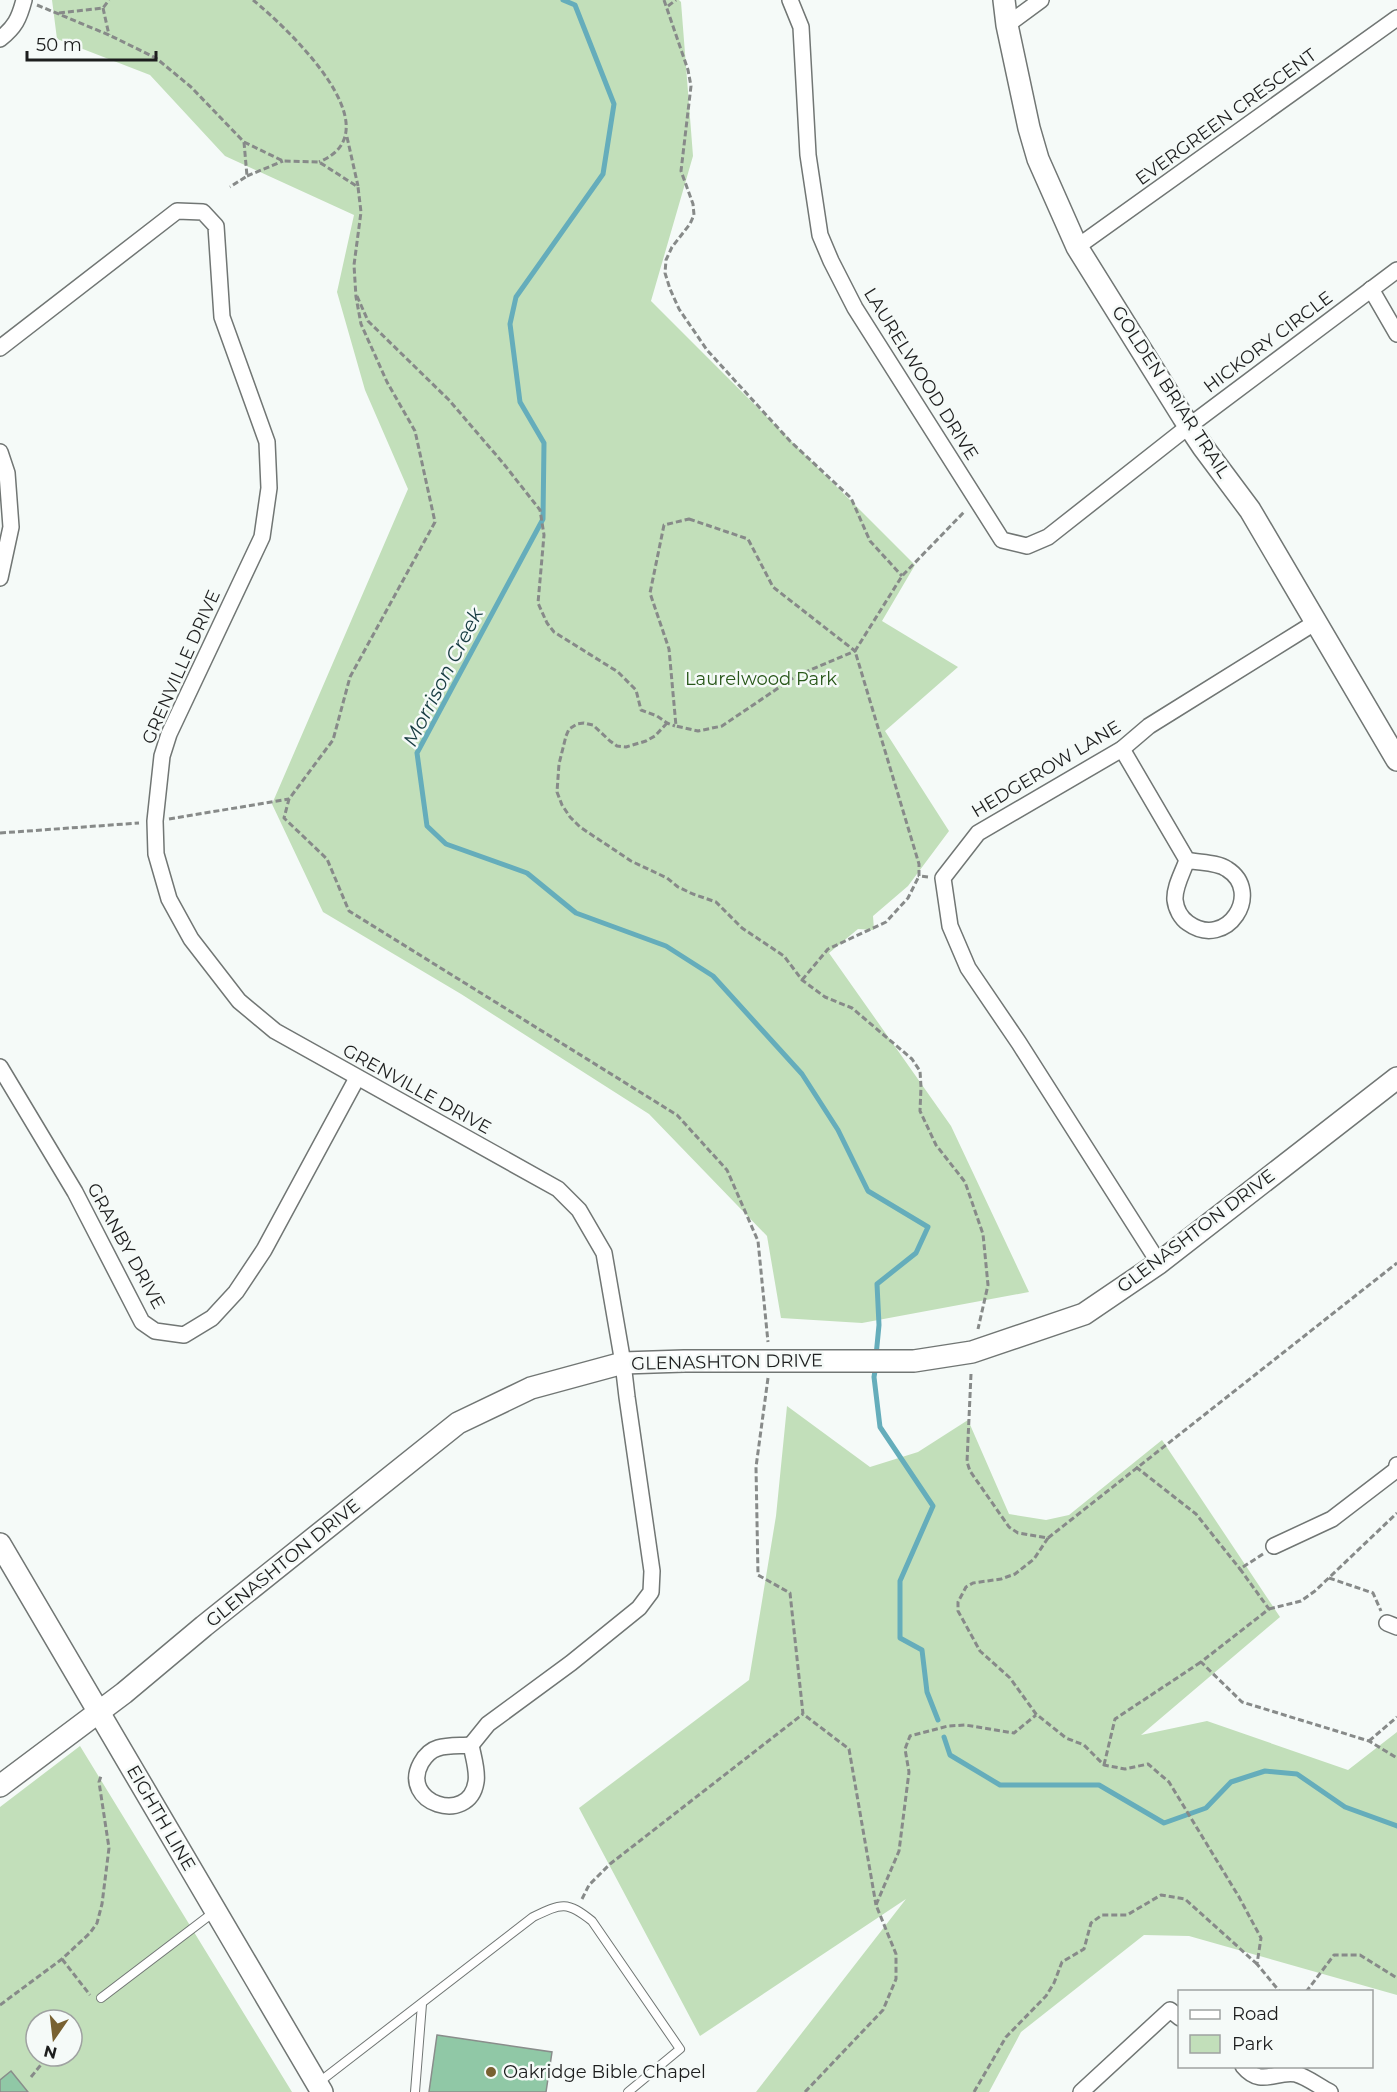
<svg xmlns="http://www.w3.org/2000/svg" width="1397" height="2092" font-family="Montserrat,sans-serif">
  <rect width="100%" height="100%" fill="#f5faf8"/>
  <g fill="#c2dfba" fill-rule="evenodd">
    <path d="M52 0H679L681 2 693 156 651 301 915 565 882 621 958 667 885 731 949 831 908 886 873 916 874 930 858 929 829 953 951 1126 1029 1292 862 1323 781 1318 767 1236 649 1114 461 994 323 912 272 804 408 489 365 390 337 292 354 215 225 156 150 75 57 39Z"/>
    <path d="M787 1406 870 1467 918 1452 968 1420 1009 1514 1046 1520 1069 1515 1162 1440 1280 1617 1141 1735 1207 1721 1348 1770 1397 1732V1995L1189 1936 1144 1935 1021 2032 989 2092H756L906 1899 700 2036 579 1808 749 1680 776 1516Z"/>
    <path d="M80 1746 292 2092H0V1807ZM36 2020H72V2056H36Z"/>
  </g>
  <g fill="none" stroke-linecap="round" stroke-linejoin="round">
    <g stroke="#65adbb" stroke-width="5">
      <path d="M563 0 575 5 614 104 603 174 516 297 510 324 520 402 544 443 543 519 417 753 427 826 446 844 527 873 576 913 666 946 713 976 802 1074 838 1130 868 1191 928 1227 916 1253 877 1284 879 1325 876 1356"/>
      <path d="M876 1365 874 1377 880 1427 933 1506 900 1581V1638L922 1650 927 1692 938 1720"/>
      <path d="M944 1737 950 1755 1000 1785H1099L1164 1823 1206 1808 1231 1782 1265 1771 1297 1774 1345 1807 1397 1826"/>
    </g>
  </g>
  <g fill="#90c8a6" stroke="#898d8b" stroke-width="1.5">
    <path d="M437 2035 552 2052 546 2092H429Z"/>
    <path d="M11 2071 28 2092H0V2080Z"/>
  </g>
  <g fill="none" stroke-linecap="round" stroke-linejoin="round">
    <defs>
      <g id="lane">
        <path d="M101 1998 214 1912"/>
        <path d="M318 2083 533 1917C562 1903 567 1901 592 1921L680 2049 628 2092"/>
        <path d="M415 2092 422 2004"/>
      </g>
      <g id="street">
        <path d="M790 0 801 27 808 155 820 235 831 261 855 308 1002 540 1027 546 1048 537 1189 426 1397 270"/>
        <path d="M1007 25 1041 0"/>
        <path d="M0 39C15 27 19 19 24 0"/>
        <path d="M1077 247 1397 18"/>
        <path d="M1371 289 1397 334"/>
        <path d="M0 348 177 211 203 212 216 226 222 317 267 442 269 488 262 537 169 734 162 756 155 821 156 854 169 899 191 939 239 1001 275 1031 558 1189 579 1210 604 1253 623 1363 627 1397 652 1571 651 1592 639 1608 571 1663 488 1724 471 1745"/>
        <path d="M0 452 7 473 11 527 0 578"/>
        <path d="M1122 749 1187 860C1183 872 1174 887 1175 900 1176 909 1181 918 1188 923 1227 951 1264 892 1227 869 1217 862 1199 863 1187 860"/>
        <path d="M0 1067 75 1192 142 1322 155 1331 184 1335 212 1318 236 1292 264 1250 357 1078"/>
        <path d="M1159 1263 1019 1043 968 968 950 926 943 878 978 833 1122 749 1149 726 1316 622"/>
        <path d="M1274 1546 1332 1519 1396 1470 1397 1465"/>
        <path d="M1387 1623 1397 1627"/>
        <path d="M471 1745C473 1756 478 1771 476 1782 469 1826 399 1803 421 1763 425 1756 431 1750 438 1748 448 1745 461 1746 471 1745Z"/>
        <path d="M1243 2066C1261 2088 1276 2070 1296 2074 1307 2077 1320 2087 1330 2092"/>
        <path d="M1081 2092 1170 2010 1180 2018"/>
      </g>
      <g id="secondary">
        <path d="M1004 0 1007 25 1029 128 1038 159 1077 247 1183 417 1203 447 1250 510 1397 760"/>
        <path d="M0 1544 322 2092"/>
        <path d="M0 1786 124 1693 204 1626 458 1423 531 1388 623 1363 684 1361H914L972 1352 1084 1314 1159 1263 1397 1078"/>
      </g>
    </defs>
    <use href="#lane" stroke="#717674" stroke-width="10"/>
    <use href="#street" stroke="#717674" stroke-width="18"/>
    <use href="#secondary" stroke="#717674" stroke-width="24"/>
    <g stroke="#878a89" stroke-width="3" stroke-dasharray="6 3" stroke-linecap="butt">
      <path d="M253 0C286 27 397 130 319 162"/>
      <path d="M664 0 688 70 691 86 681 171 693 204 694 215 690 224 672 247 666 260 665 273 670 289 679 309 707 350 790 441 851 498 870 541 902 576"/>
      <path d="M37 5 109 35 156 58 191 87 244 142 247 176 230 187"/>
      <path d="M668 6 676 0"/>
      <path d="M103 8 109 35"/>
      <path d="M59 13 103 8 109 0"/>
      <path d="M347 137 358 186"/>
      <path d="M244 142 283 161 319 162 358 187 361 212 354 265 356 297 361 324 387 382 415 431 435 522 350 677 333 740 289 799 284 818 327 859 349 911 677 1115 727 1170 758 1241 768 1342"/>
      <path d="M247 176 283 161"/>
      <path d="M357 296 368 321 449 400 503 463 540 510 544 535 538 603 547 623 554 632 618 672 636 690 641 710 657 716 667 723 675 726"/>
      <path d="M689 519 748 539 773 587 855 651 796 676 722 726 698 731 676 726 669 649 650 593 664 525Z"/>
      <path d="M667 723 655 736 646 741 626 747 617 746 610 741 593 725 584 723 577 724 569 729 566 736 559 764 557 792 562 805 570 817 580 827 631 861 667 878 678 887 693 894 716 902 742 928 784 956 802 980 825 997 852 1008 912 1059 920 1071 921 1087 920 1111 936 1145 965 1182 983 1234 988 1285 978 1329"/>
      <path d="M169 819 289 799"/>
      <path d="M0 833 139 823"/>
      <path d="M928 877 919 876V864L855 651 902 576 965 511"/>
      <path d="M802 980 828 949 886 922 908 898 919 876"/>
      <path d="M971 1374 967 1462 970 1471 1009 1527 1018 1533 1048 1538 1034 1559 1015 1574 1001 1579 973 1583 966 1587 958 1602V1611L980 1651 1010 1678 1036 1714 1066 1738 1084 1745 1104 1765 1125 1769 1148 1764 1169 1782 1239 1897 1261 1938 1257 1964 1280 1992"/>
      <path d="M768 1378 756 1467 758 1575 790 1593 803 1714 849 1749 876 1905"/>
      <path d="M1136 1467 1196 1514 1240 1569"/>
      <path d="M1048 1538 1397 1263"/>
      <path d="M1263 1554 1240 1569 1269 1609 1201 1662 1242 1702 1369 1741 1397 1758"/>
      <path d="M1329 1578 1373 1593 1381 1611"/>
      <path d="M1269 1609 1301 1601 1315 1591 1397 1513"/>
      <path d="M1369 1741 1397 1717"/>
      <path d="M1104 1765 1115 1719 1201 1662"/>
      <path d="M582 1899 589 1885 610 1864 803 1714"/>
      <path d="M62 1959 90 1995"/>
      <path d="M1306 1992 1334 1955H1360L1397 1978"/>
      <path d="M0 2005 62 1959 90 1933 97 1923 102 1904 109 1848 99 1782 101 1776"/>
      <path d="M69 2020 71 2016"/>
      <path d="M31 2077 48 2056"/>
      <path d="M805 2092 883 2010 896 1979V1954L876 1905 899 1851 909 1772 905 1749 910 1736 948 1726 965 1725 1014 1733 1036 1715"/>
      <path d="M974 2092 1006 2037 1046 1996 1054 1983 1062 1962 1084 1949 1091 1923 1102 1915H1127L1161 1895 1185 1899 1257 1964"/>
    </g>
    <use href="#lane" stroke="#fff" stroke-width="8"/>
    <use href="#street" stroke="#fff" stroke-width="15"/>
    <use href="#secondary" stroke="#fff" stroke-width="21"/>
  </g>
  <circle fill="#786131" stroke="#f5faf8" stroke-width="2" cx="491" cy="2072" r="6"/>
  <g text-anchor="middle" stroke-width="5" stroke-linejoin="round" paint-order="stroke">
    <g font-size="18" fill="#1d1e1e" stroke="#f5faf8">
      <text transform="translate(1226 117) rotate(-36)" y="6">EVERGREEN CRESCENT</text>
      <text transform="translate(1268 342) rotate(-37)" y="6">HICKORY CIRCLE</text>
      <text transform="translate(921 374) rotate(58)" y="6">LAURELWOOD DRIVE</text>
      <text transform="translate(1171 392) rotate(57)" y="6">GOLDEN BRIAR TRAIL</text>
      <text transform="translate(181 667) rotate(-66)" y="6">GRENVILLE DRIVE</text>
      <text transform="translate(1046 769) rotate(-31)" y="6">HEDGEROW LANE</text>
      <text transform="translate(417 1089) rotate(29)" y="6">GRENVILLE DRIVE</text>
      <text transform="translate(1196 1231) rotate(-37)" y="6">GLENASHTON DRIVE</text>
      <text transform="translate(126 1246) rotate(61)" y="6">GRANBY DRIVE</text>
      <text transform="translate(727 1362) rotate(-1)" y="6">GLENASHTON DRIVE</text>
      <text transform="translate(283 1563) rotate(-39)" y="6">GLENASHTON DRIVE</text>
      <text transform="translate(161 1818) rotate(60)" y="6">EIGHTH LINE</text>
    </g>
    <g font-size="18" fill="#285719" stroke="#f5faf8">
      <text x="761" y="685">Laurelwood Park</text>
    </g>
    <g font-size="18" fill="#1d1e1e" stroke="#f5faf8" text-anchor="start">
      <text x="503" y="2078">Oakridge Bible Chapel</text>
    </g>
    <g font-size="20" font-style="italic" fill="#173b41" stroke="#f5faf8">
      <text transform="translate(443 677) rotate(-63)" y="7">Morrison Creek</text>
    </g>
  </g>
  <rect x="1178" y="1990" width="195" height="78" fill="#f5faf8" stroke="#9fa2a1" stroke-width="1.5"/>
  <rect x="1190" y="2010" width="30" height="9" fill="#ffffff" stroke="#9fa2a1" stroke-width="1.5"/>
  <text x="1232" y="2020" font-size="18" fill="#1d1e1e">Road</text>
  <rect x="1190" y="2035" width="30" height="18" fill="#c2dfba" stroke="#9fa2a1" stroke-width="1.5"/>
  <text x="1232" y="2050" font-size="18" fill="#1d1e1e">Park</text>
  <g transform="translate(54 2038) rotate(194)"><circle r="28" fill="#f5faf8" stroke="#9fa2a1" stroke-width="1.5"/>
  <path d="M0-4.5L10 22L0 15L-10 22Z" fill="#786131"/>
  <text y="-9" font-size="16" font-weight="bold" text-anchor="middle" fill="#1d1e1e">N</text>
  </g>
  <path d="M27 51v9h129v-9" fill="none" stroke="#1d1e1e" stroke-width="3"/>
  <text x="36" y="51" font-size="18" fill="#1d1e1e" stroke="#f5faf8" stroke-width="4.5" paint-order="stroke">50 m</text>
</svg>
